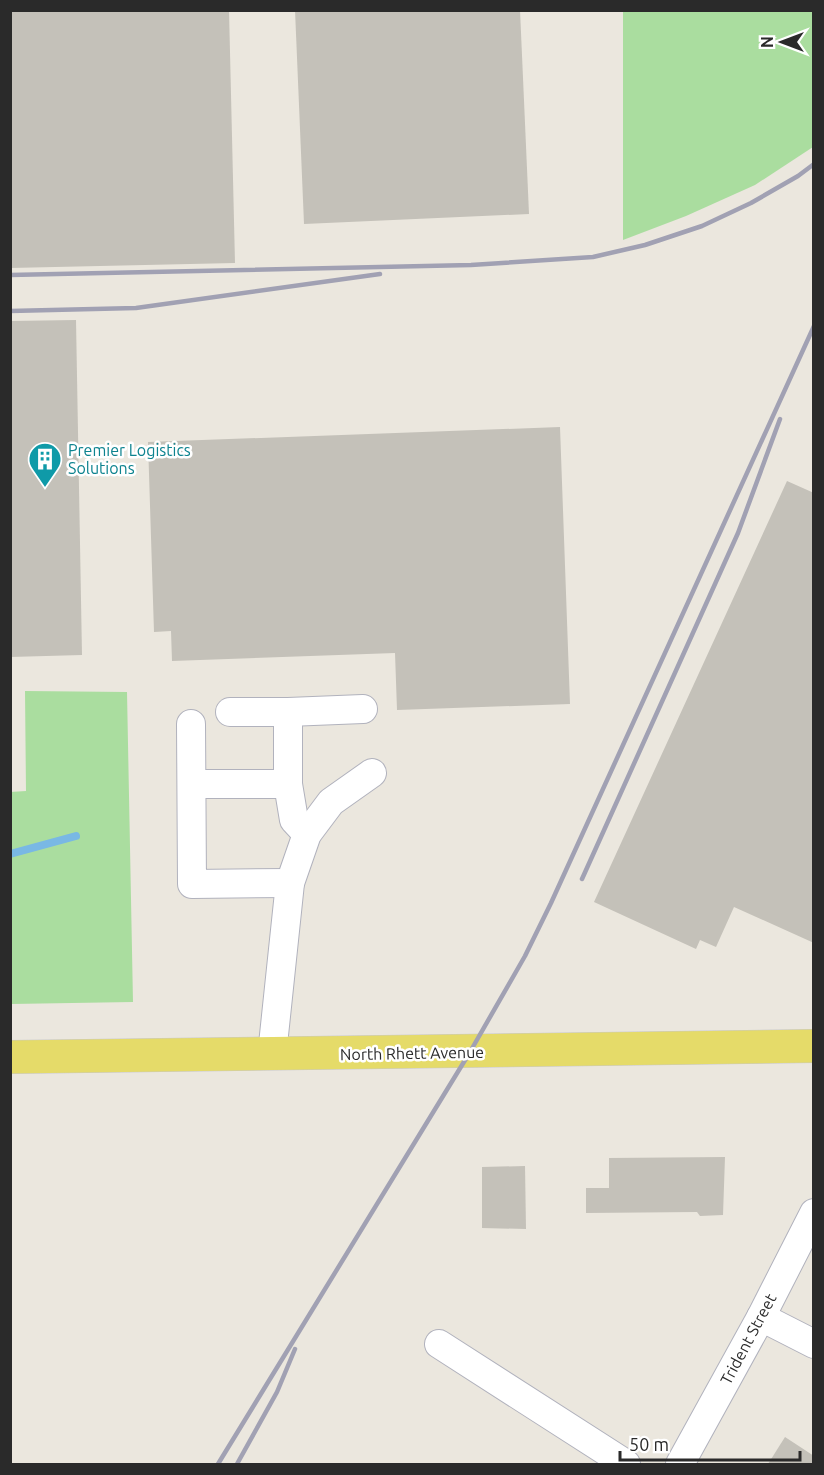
<svg xmlns="http://www.w3.org/2000/svg" width="824" height="1475" font-family="Ubuntu,sans-serif">
  <rect width="100%" height="100%" fill="#ebe7de"/>
  <g fill="#aadd9f">
    <path d="M623 11H813V147L755 185 686 216 623 240Z"/>
    <path d="M25 691 127 692 133 1002 11 1004 10 792 26 791Z"/>
  </g>
  <g fill="none" stroke-linecap="round" stroke-linejoin="round">
    <path stroke="#79b8e4" stroke-width="8" d="M10 854 76 836"/>
  </g>
  <g fill="#c4c1b9">
    <path d="M10 10H229L235 263 10 268Z"/>
    <path d="M295 10H520L529 214 304 224Z"/>
    <path d="M76 320 82 655 10 657V321Z"/>
    <path d="M560 427 570 704 397 710 395 653 172 661 171 631 154 632 148 442Z"/>
    <path d="M787 481 814 493V943L734 907 716 947 700 940 696 949 594 902Z"/>
    <path d="M725 1157 723 1215 700 1216 697 1212 586 1213V1188H609V1158Z"/>
    <path d="M525 1166 526 1229 482 1228V1167Z"/>
    <path d="M785 1437 814 1456V1464H768Z"/>
  </g>
  <g fill="none" stroke-linecap="round" stroke-linejoin="round">
    <defs>
      <g id="minor">
        <path d="M230 712H288"/>
        <path d="M191 724 192 884 290 883"/>
        <path d="M192 784H288"/>
        <path d="M307 834 294 820 288 784V712L363 709"/>
        <path d="M272 1054 290 883 307 834 331 802 372 773"/>
        <path d="M761 1317 814 1344"/>
        <path d="M439 1344 626 1464"/>
        <path d="M680 1464 761 1317 814 1213"/>
      </g>
      <path id="major" d="M10 1057 814 1046"/>
    </defs>
    <use href="#minor" stroke="#b1b2bd" stroke-width="30"/>
    <use href="#major" stroke="#c8c8c8" stroke-width="34"/>
    <use href="#minor" stroke="#fff" stroke-width="28"/>
    <use href="#major" stroke="#e5db69" stroke-width="33"/>
    <g stroke="#a1a1b3" stroke-width="4.5">
      <path d="M10 275 471 265 593 257 645 245 702 226 751 203 798 176 814 164"/>
      <path d="M10 311 136 308 380 274"/>
      <path d="M582 879 738 533 780 419"/>
      <path d="M218 1464 470 1052 525 956 551 903 814 326"/>
      <path d="M237 1464 277 1392 295 1349"/>
    </g>
  </g>
  <defs>
    <symbol id="building-pin" viewBox="-11 -11 22 30"><path d="M0 17L-7.5 6A9.5 9.5 0 1 1 7.5 6Z" fill="#0f9aa8" stroke="#fff"/><path d="M-4-6H4V6H1V3H-1V6H-4ZM-2.5-4.3h1.7v1.8h-1.7ZM.8-4.3h1.7v1.8H.8ZM-2.5-1h1.7V.8h-1.7ZM.8-1h1.7V.8H.8Z" fill="#fff"/></symbol>
  </defs>
  <g fill-rule="evenodd">
    <use href="#building-pin" x="26" y="440" width="38" height="52"/>
  </g>
  <g text-anchor="middle" stroke-width="5" stroke-linejoin="round" paint-order="stroke">
    <g font-size="16" fill="#0d838f" stroke="#fff" text-anchor="start">
      <text x="68" y="456">Premier Logistics<tspan x="68" dy="18">Solutions</tspan></text>
    </g>
    <g font-size="16" fill="#2a2a2a" stroke="#fff">
      <text transform="translate(412 1053) rotate(-1)" y="6">North Rhett Avenue</text>
      <text transform="translate(748 1339) rotate(-62)" y="6">Trident Street</text>
    </g>
  </g>
  <rect width="824" height="1475" fill="none" stroke="#2a2a2a" stroke-width="24"/>
  <g transform="translate(782 42) rotate(270)" stroke="#ffffff" stroke-width="4.5" paint-order="stroke">
  <path d="M0-4.5L10 22L0 15L-10 22Z" fill="#2a2a2a"/>
  <text y="-9" font-size="16" font-weight="bold" text-anchor="middle" fill="#2a2a2a">N</text>
  </g>
  <path d="M620 1451v9h180v-9" fill="none" stroke="#2a2a2a" stroke-width="3"/>
  <text x="629" y="1451" font-size="18" fill="#2a2a2a" stroke="#ffffff" stroke-width="4.5" paint-order="stroke">50 m</text>
</svg>
